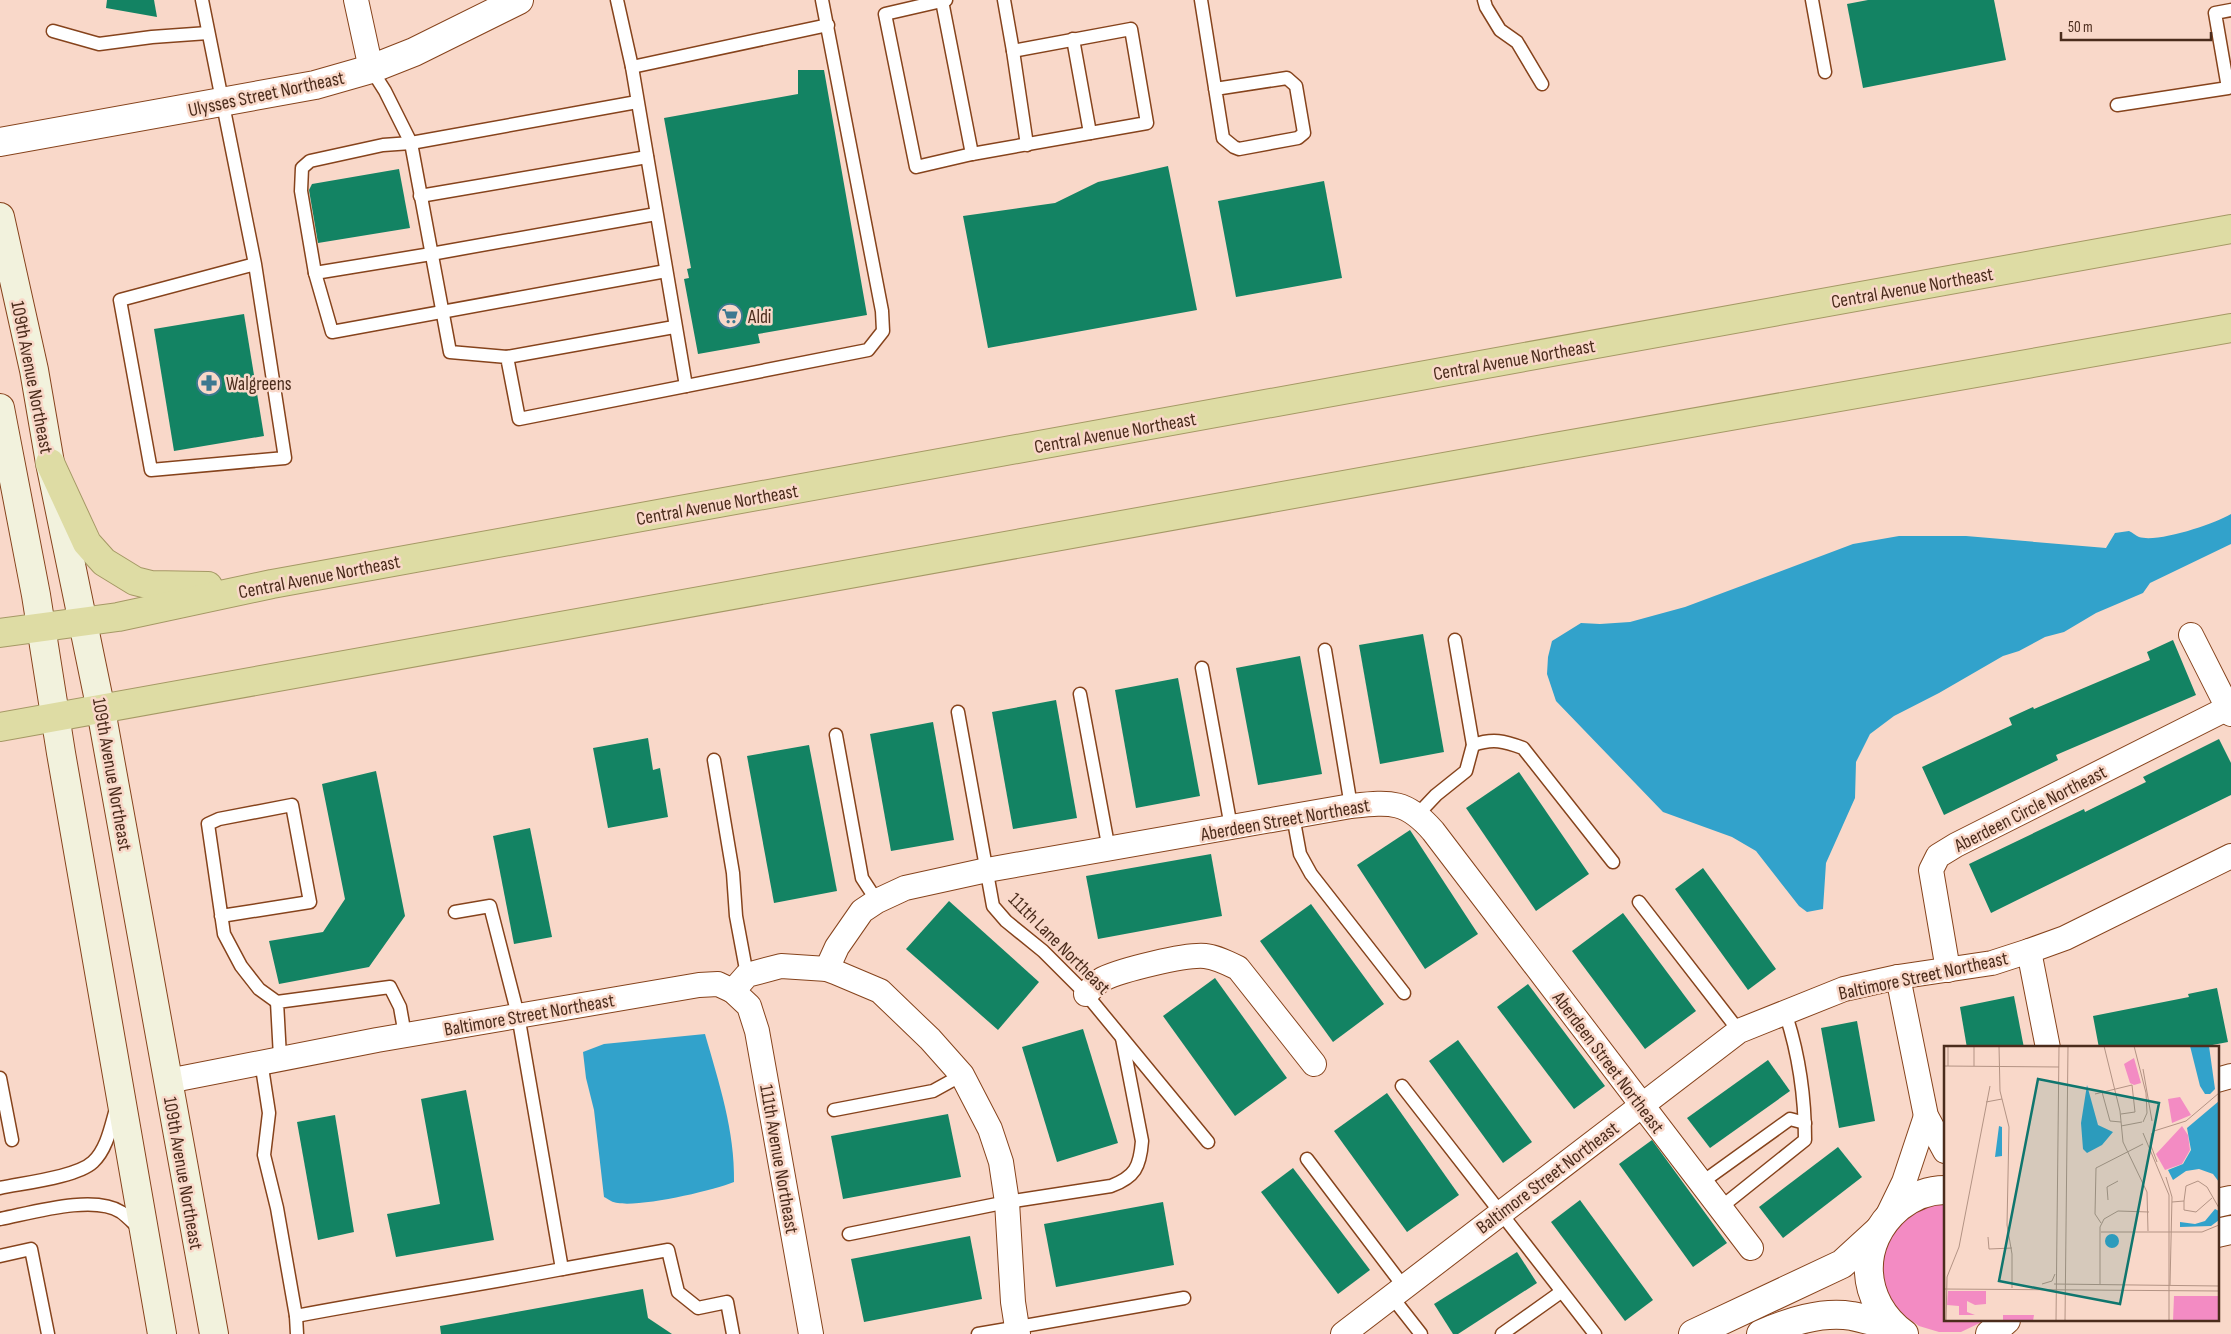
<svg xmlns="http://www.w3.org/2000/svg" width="2231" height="1334" font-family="'Sofia Sans Condensed',sans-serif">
  <rect width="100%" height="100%" fill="#f9d8c9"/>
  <path fill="#f38bc3" d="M1945 1199V1320H1986L1961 1332H1939L1919 1326 1902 1314 1888 1295 1881 1273 1883 1250 1907 1212Z"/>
  <g fill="#32a2cb">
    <path d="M2231 514V544L2150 583 2143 593 2096 613 2064 632 2045 637 2019 651 2003 656 1939 693 1894 716 1870 734 1856 762 1855 798 1826 863 1823 909 1807 912 1799 906 1756 851 1732 837 1663 812 1556 701 1547 674 1548 657 1552 641 1581 623 1600 624 1630 622 1685 607 1853 544 1899 536H1966L2106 548 2115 533 2129 531C2132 532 2136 536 2139 537 2158 543 2214 524 2231 514Z"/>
    <path d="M705 1034C719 1083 735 1131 734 1182 712 1191 641 1207 618 1203 613 1203 608 1199 604 1197L594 1110 586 1078 583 1052 604 1044Z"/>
  </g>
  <g fill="#138363">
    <path d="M107 0H154L157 17 106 8Z"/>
    <path d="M1868 0H1994L2006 60 1863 88 1847 4Z"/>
    <path d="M798 70H824L867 315 758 334 760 343 698 354 684 279 689 278 687 269 691 268 664 118 798 94Z"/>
    <path d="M1168 166 1197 310 988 348 963 216 1055 203 1098 182Z"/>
    <path d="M399 169 410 228 318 243 309 190 312 184Z"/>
    <path d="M1324 181 1342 278 1236 297 1218 201Z"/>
    <path d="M244 314 264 436 174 451 154 329Z"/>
    <path d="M1423 634 1444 752 1380 764 1359 645Z"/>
    <path d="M2173 640 2196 695 2056 755 2058 760 1944 815 1922 767 2012 725 2009 718 2033 707 2034 709 2150 660 2147 652Z"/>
    <path d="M1300 656 1322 774 1258 785 1236 668Z"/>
    <path d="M1178 678 1200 796 1136 808 1115 690Z"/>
    <path d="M1056 700 1077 818 1013 829 992 712Z"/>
    <path d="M933 722 954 840 891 851 870 734Z"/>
    <path d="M648 738 653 770 660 768 668 817 608 828 593 748Z"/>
    <path d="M2219 739 2231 763V795L1991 913 1969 864 2084 809 2085 812 2146 782 2143 777Z"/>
    <path d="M809 745 837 891 774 903 747 756Z"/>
    <path d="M376 771 405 916 369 967 279 984 269 941 323 932 345 899 322 784Z"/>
    <path d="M1519 772 1589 874 1536 911 1466 808Z"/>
    <path d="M530 828 552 937 514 944 493 836Z"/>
    <path d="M1410 830 1478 934 1425 969 1357 865Z"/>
    <path d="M1211 854 1222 916 1098 939 1086 876Z"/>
    <path d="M1703 868 1776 969 1748 990 1675 889Z"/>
    <path d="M949 901 1039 982 998 1030 906 949Z"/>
    <path d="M1311 904 1384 1004 1333 1042 1260 941Z"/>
    <path d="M1623 913 1696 1011 1645 1049 1572 951Z"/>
    <path d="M1215 978 1287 1078 1235 1116 1163 1016Z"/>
    <path d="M1528 984 1605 1086 1574 1109 1497 1007Z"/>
    <path d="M2217 988 2228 1042 2197 1048H2099L2093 1016 2189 997 2188 994Z"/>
    <path d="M2014 996 2024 1048H1967L1960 1007Z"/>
    <path d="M1857 1021 1875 1121 1839 1128 1821 1028Z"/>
    <path d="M1083 1029 1118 1143 1057 1162 1022 1047Z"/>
    <path d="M1458 1040 1532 1142 1503 1163 1429 1061Z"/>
    <path d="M1768 1060 1790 1091 1710 1148 1687 1118Z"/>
    <path d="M466 1090 494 1240 396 1257 387 1214 440 1204 421 1099Z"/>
    <path d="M1387 1093 1459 1195 1407 1232 1334 1131Z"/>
    <path d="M948 1114 961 1177 843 1199 831 1136Z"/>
    <path d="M335 1115 354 1232 318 1240 297 1122Z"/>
    <path d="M1652 1140 1727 1243 1693 1267 1619 1164Z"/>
    <path d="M1838 1147 1862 1177 1783 1238 1759 1207Z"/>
    <path d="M1293 1168 1370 1270 1338 1294 1261 1192Z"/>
    <path d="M1580 1200 1653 1300 1625 1321 1551 1222Z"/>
    <path d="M1163 1202 1174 1265 1056 1287 1044 1224Z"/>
    <path d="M970 1236 982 1299 864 1322 851 1259Z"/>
    <path d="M1517 1252 1537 1283 1458 1334H1453L1434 1304Z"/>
    <path d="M643 1289 648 1318 672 1334H441L440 1326Z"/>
  </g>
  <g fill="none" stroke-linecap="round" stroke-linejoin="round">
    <defs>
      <g id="service">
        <path d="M202 0 255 264 120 300 151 470 285 458 255 264"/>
        <path d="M617 0 632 67 686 386"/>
        <path d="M946 0 885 14 916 167 972 154 1147 123 1131 29 1013 51"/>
        <path d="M1004 0 1013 51 1027 145"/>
        <path d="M1201 0 1223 138 1234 147 1239 149 1298 138 1304 133 1296 86 1287 78 1215 89"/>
        <path d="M1484 0 1486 7 1500 30 1517 42 1542 84"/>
        <path d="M1812 0 1825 72"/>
        <path d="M942 1 972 154"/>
        <path d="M53 31 99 44 152 37 208 33"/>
        <path d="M1073 39 1090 133"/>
        <path d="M632 67 828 25"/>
        <path d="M371 69 385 91 411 143 450 352 507 357 519 419 868 350 883 331 882 311 822 0"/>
        <path d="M2117 105 2228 88 2215 13 2231 10"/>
        <path d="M420 196 647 157"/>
        <path d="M656 214 431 254 315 273 332 332 666 271"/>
        <path d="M315 273 301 191 302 168 310 161 383 145 411 143 637 102"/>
        <path d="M507 357 674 327"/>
        <path d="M1325 650 1351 806"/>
        <path d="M1202 668 1231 827"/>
        <path d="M1080 694 1109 850"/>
        <path d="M958 712 993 906 1006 921 1043 951 1086 994 1208 1142"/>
        <path d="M836 735 862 878 877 901"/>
        <path d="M1473 745C1493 738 1504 741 1523 748L1613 862"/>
        <path d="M714 760 733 873 736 916 747 975"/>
        <path d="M1418 814 1436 795 1466 771 1473 745 1455 640"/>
        <path d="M1293 816 1300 854 1311 874 1404 993"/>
        <path d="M1639 902 1739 1031"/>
        <path d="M221 916 310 902 292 805 219 819 208 824 224 934 241 966 259 989 277 1002"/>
        <path d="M280 1057 277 1002 390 987 400 1007 405 1035"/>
        <path d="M261 1061 269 1113 264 1155 277 1208 296 1316C385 1299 474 1286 562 1269L518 1015 490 906 455 912"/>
        <path d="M0 1078 12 1140"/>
        <path d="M1402 1086 1595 1334"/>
        <path d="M834 1110 933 1091 962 1075"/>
        <path d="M1307 1159 1404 1287"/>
        <path d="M1701 1183 1790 1119 1805 1123"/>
        <path d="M0 1188C23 1183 77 1177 93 1162 107 1149 111 1126 116 1109"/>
        <path d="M1720 1208 1805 1140C1805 1096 1799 1054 1785 1012"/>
        <path d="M0 1219C31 1213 94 1194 121 1212 128 1217 134 1224 141 1230"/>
        <path d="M849 1234 1007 1202 1111 1186C1135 1177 1140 1167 1142 1141L1122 1038"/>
        <path d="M0 1256 31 1249 48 1334"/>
        <path d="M562 1269 668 1250 678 1292 698 1308 727 1302 733 1334"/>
        <path d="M1392 1297 1421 1334"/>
        <path d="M296 1316 297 1334"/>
        <path d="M978 1334 1184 1298"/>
        <path d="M1502 1334 1561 1292"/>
      </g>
      <g id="minor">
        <path d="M356 0 371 69"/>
        <path d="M2191 635 2231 714"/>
        <path d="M2029 951 2048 1048"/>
        <path d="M827 969 837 947 862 911 877 901 905 888 987 870 1351 806C1391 802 1406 800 1433 831L1751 1248"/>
        <path d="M1948 970 1931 870 1938 856 1956 845 2228 708"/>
        <path d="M1898 977 1926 1116 1945 1151"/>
        <path d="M733 991 749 1006 757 1031 811 1334"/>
        <path d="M1086 994C1091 989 1097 982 1103 979 1121 970 1186 954 1205 956 1216 957 1228 963 1238 968L1314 1064"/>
        <path d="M2217 1080 2231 1076"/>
        <path d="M168 1081 377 1040 699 985 718 984 733 991 747 975 781 966 827 969 835 972 880 991 930 1039 962 1075 990 1129 1001 1162 1007 1202 1013 1302 1018 1334"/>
        <path d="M1887 1217 1904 1182 1926 1116"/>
        <path d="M1343 1334 1739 1031 1844 989 1898 977 1992 963 2029 951 2065 938 2231 856"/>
      </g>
      <g id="tertiary">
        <path d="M0 142 315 85 371 69 414 52 519 0"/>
        <path d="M2217 1203 2231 1200"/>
        <path d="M2217 1233 2231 1230"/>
        <path d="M1693 1334 1842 1264 1878 1231"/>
        <path d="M1761 1334C1789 1322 1821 1311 1852 1316 1866 1319 1880 1323 1894 1327"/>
        <path d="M1904 1334C1860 1302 1856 1243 1899 1207 1912 1197 1928 1190 1945 1190"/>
        <path d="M1990 1334 2006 1320"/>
      </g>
      <g id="secondary">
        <path d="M0 217 34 370 50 463 101 710 214 1334"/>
        <path d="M0 408 36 595 61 753 162 1334"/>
      </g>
      <g id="trunk">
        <path d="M50 463 87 543 104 562 135 581 151 585 208 586"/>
        <path d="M0 633 118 617 272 584 2231 229"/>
        <path d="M0 727 1549 448 2231 328"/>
      </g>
    </defs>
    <use href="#service" stroke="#86431c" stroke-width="15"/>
    <use href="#minor" stroke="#86431c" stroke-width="26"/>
    <use href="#tertiary" stroke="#86431c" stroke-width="30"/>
    <use href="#secondary" stroke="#86431c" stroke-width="30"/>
    <use href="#trunk" stroke="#a59965" stroke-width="30"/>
    <use href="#service" stroke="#fff" stroke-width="12"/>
    <use href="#minor" stroke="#fff" stroke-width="24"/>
    <use href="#tertiary" stroke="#fff" stroke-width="28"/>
    <use href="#secondary" stroke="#f2f2dd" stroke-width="28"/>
    <use href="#trunk" stroke="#dedca4" stroke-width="28"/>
  </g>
  <defs>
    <symbol id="supermarket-ring" viewBox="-11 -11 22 22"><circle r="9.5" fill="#f9d8c9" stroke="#3d7890" stroke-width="1.5"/><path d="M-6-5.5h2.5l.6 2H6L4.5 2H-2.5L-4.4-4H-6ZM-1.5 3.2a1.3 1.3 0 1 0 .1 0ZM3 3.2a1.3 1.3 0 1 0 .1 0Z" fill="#3d7890"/></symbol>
    <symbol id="pharmacy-ring" viewBox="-11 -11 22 22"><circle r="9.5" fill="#f9d8c9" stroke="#3d7890" stroke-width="1.5"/><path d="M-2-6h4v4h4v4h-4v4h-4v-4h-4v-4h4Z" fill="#3d7890"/></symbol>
  </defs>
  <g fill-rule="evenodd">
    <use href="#supermarket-ring" x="716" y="302" width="28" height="28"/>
    <use href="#pharmacy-ring" x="195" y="369" width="28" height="28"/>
  </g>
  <g text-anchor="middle" stroke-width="5" stroke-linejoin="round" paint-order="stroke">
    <g font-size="19" fill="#4b2c1c" stroke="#f9d8c9">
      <text transform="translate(266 93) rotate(-12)" y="7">Ulysses Street Northeast</text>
      <text transform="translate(1912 287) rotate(-10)" y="7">Central Avenue Northeast</text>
      <text transform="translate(1514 359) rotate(-10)" y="7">Central Avenue Northeast</text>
      <text transform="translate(33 377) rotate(79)" y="7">109th Avenue Northeast</text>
      <text transform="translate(1115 432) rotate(-10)" y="7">Central Avenue Northeast</text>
      <text transform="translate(717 504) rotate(-10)" y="7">Central Avenue Northeast</text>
      <text transform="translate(319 576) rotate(-11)" y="7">Central Avenue Northeast</text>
      <text transform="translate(113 774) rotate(80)" y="7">109th Avenue Northeast</text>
      <text transform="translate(2030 808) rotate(-27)" y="7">Aberdeen Circle Northeast</text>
      <text transform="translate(1285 819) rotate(-10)" y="7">Aberdeen Street Northeast</text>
      <text transform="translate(1060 943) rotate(45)" y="7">111th Lane Northeast</text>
      <text transform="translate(1923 975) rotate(-12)" y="7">Baltimore Street Northeast</text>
      <text transform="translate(529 1014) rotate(-10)" y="7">Baltimore Street Northeast</text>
      <text transform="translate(1609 1062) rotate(53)" y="7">Aberdeen Street Northeast</text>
      <text transform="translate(780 1159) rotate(80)" y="7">111th Avenue Northeast</text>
      <text transform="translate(184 1173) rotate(80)" y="7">109th Avenue Northeast</text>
      <text transform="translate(1547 1177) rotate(-37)" y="7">Baltimore Street Northeast</text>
    </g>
    <g font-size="19" fill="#4b2c1c" stroke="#f9d8c9" text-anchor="start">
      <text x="748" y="323">Aldi</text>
      <text x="226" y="390">Walgreens</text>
    </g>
  </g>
  <g transform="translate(1944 1046)">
    <rect width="275" height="275" fill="#f9d8c9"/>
    <path d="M190 12 197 37 190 39 186 37 180 18ZM236 51 247 69 228 77 224 53ZM238 80 244 89 246 104 238 118 221 124 212 108ZM4 245H42V258L31 259 23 255V266L31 269H15V260L3 259ZM230 250H275V275H229ZM59 269H90L89 275H59Z" fill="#f38bc3"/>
    <path d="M246 0H265L271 43 266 48H261L256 40ZM143 39 154 79 169 86 158 99 143 107 139 103 137 77ZM275 55V136L269 128 255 123 242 125 229 134 224 124 239 118 247 104 243 82ZM55 80 58 81V110L51 111ZM271 163 275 165V174L267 180 236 181V176L251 178 261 175ZM161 195a7 7 0 1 1 14 0a7 7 0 1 1-14 0Z" fill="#32a2cb"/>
    <path fill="none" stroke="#b39384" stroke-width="1" d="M4 0V20M30 0V20M55 0 56 45 65 81 63 179 68 208V242M160 0 176 65 179 96 203 146 204 185M190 0 202 47 203 67 199 76M0 20 115 21M199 23 208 75M158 46 166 75 177 76M151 48 188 39 191 66 177 68M42 56 58 53M177 80 198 76M210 85 242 75 275 47M199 87 225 149V275M208 87 206 97 213 116M222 131 228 151 226 239M164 154 163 141 174 135M240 155V164L252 166 268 152M228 156 240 155 242 140 254 135 263 141 275 162M157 177 151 168 152 122 199 98M157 186H258L275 179M44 191 45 203 68 202M98 238 108 235 111 228M110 238 275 240M156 238V181L160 173 174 165 205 166M0 243 275 245M2 275 3 231 15 201 46 40M112 275 115 0M121 275 124 0"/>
    <path fill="#0f766e" fill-opacity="0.15" stroke="#0f766e" stroke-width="2.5" d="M94 33 215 57 176 258 55 235Z"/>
    <rect width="275" height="275" fill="none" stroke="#4b2c1c" stroke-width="2.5"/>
  </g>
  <path d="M2061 32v8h150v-8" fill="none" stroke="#4b2c1c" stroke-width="2.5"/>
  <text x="2068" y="32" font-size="15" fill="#4b2c1c" stroke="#f9d8c9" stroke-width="4" paint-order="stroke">50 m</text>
</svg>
